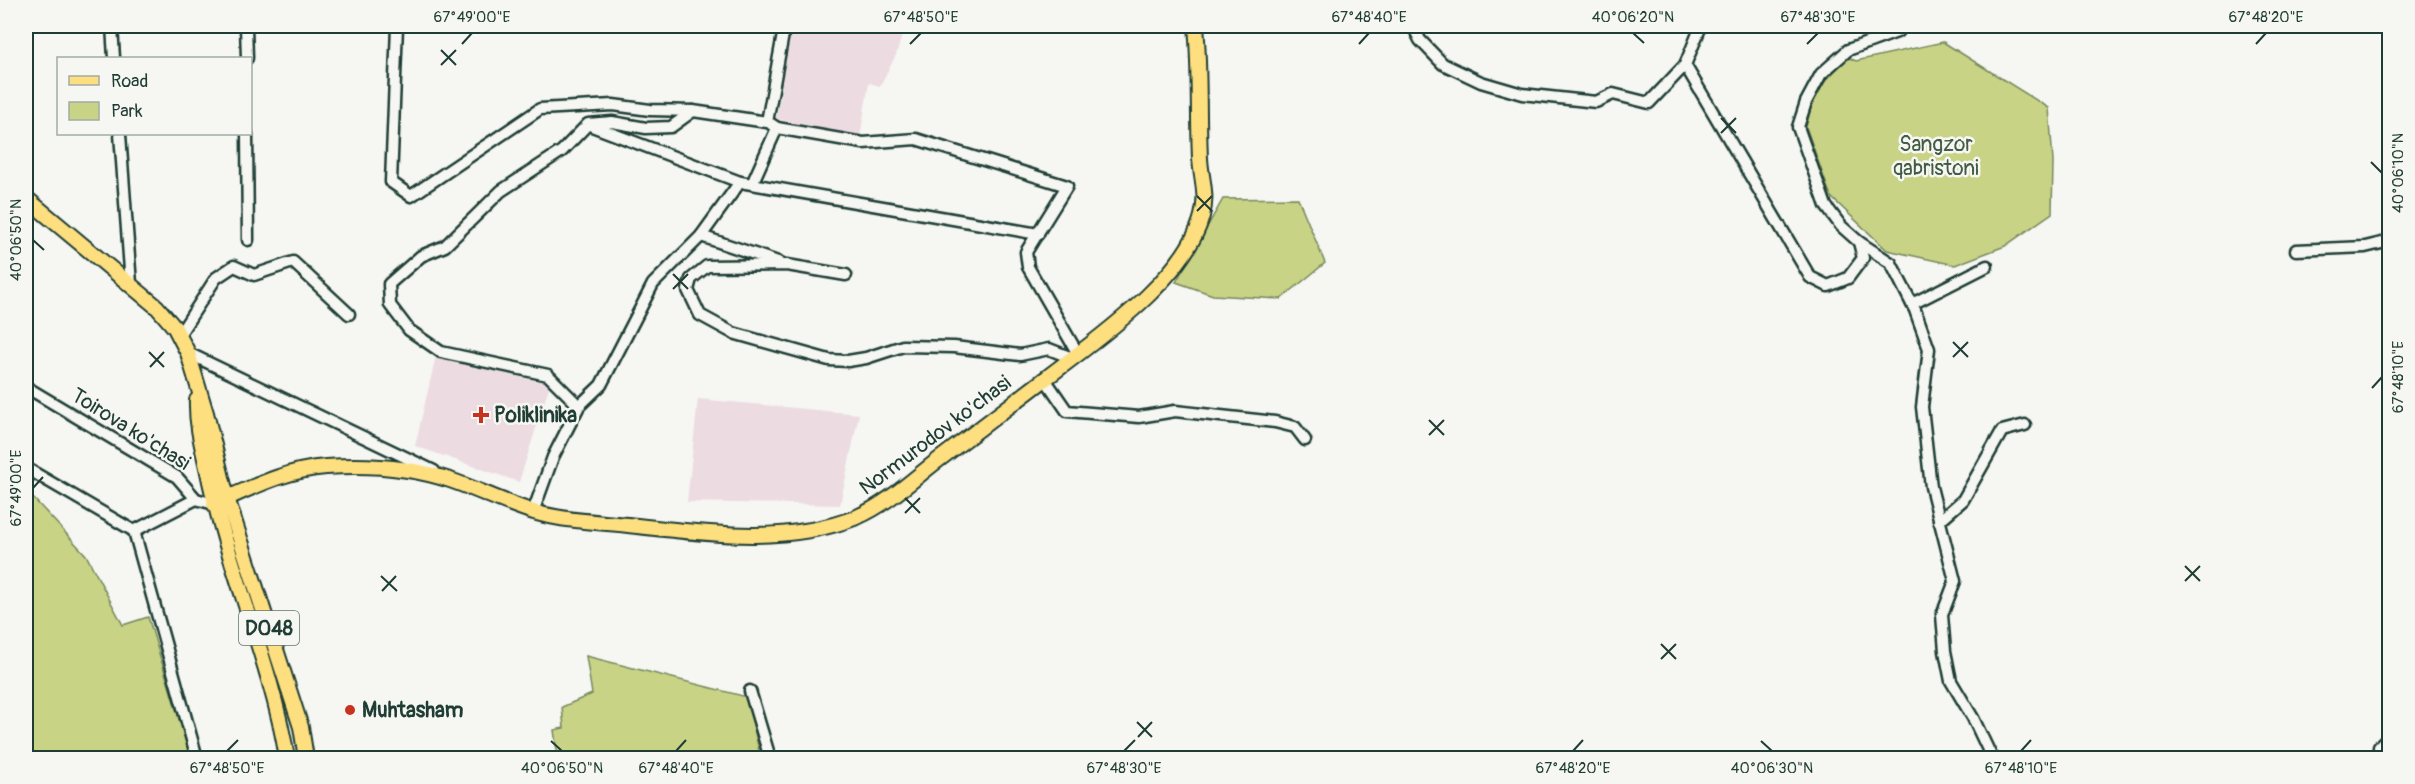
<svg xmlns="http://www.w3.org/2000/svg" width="2415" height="784" font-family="Pangolin,sans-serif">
  <rect width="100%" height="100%" fill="#f6f6f2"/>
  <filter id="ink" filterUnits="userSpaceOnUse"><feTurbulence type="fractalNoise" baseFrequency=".0167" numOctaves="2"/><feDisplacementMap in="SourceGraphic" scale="12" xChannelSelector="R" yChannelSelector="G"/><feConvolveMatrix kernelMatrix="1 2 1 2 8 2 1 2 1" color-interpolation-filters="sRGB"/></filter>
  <g filter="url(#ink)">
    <g fill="#ecdce2">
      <path d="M792 26H905L896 55 880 86 869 83 860 137 776 119Z"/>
      <path d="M940 26H1030V34Z"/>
      <path d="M436 356 550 384 519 482 415 446Z"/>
      <path d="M698 399 859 414 840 505 687 502Z"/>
    </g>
    <g fill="#c8d386" stroke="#74885d" stroke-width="1.5">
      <path d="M1943 42 2049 108 2053 162 2052 213 2005 246 1955 265 1887 250 1831 197 1806 127 1812 103 1824 83 1847 57 1856 61Z"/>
      <path d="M1298 198 1325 263 1281 299 1213 295 1176 282 1223 199Z"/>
      <path d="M26 495 34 499 86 555 123 625 148 617 191 758H26Z"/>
      <path d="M586 656 747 697 760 755 748 758H558L554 730 564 728 562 707 592 694Z"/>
    </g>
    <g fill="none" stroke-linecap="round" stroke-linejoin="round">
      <defs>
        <g id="minor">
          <path d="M112 26 114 58"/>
          <path d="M246 26 247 58"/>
          <path d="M397 26 391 182 411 196 540 109 613 105 650 110 693 111 767 122 784 29 776 26"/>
          <path d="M1413 26 1420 40 1443 64 1481 82 1522 94 1596 102 1613 94 1649 103 1685 65 1701 26"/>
          <path d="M1902 26 1897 32 1848 50 1821 74 1806 102 1798 127 1826 206 1841 226 1859 242 1891 263 1915 310 1929 349 1922 407 1931 487 1955 581 1942 615 1945 651 1951 681 1973 718 1992 758"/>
          <path d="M1685 65 1810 277 1828 286 1848 278 1863 258 1859 242"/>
          <path d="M592 126 740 182"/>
          <path d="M777 128 863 143 916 139 1067 186 1026 252 1028 267 1078 354"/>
          <path d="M120 134 131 284"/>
          <path d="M247 134 248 240"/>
          <path d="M752 184 1038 234"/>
          <path d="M701 236 778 262"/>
          <path d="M2296 250 2365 247 2390 241"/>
          <path d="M846 275 787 265 707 266 691 279 688 290 700 315 733 333 829 360 848 361 866 358 903 346 954 347 1020 355 1049 349 1072 358"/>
          <path d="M1912 304 1987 266"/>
          <path d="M179 335 216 278 234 266 254 275 293 262 349 314"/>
          <path d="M188 353 434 471"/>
          <path d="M1045 379 1067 411 1139 417 1175 411 1275 422 1295 427 1305 440"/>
          <path d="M26 387 177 477 196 499 214 504"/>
          <path d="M579 406 548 375 441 352 409 330 390 305 389 284 421 256 445 246 501 191 562 151 588 124 612 122 646 128 671 127 693 111"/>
          <path d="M26 468 134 531"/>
          <path d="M196 499 134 531 197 758"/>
          <path d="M533 512 553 457 579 406 601 385 653 284 701 236 740 182 752 184 777 128 771 124"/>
          <path d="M1939 521 1963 500 2002 431 2025 425"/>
          <path d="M750 691 770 758"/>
          <path d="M2379 758V747L2390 736"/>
        </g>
        <g id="major">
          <path d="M26 198 157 307 175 328 188 353 206 413 227 498 301 727 306 758"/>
          <path d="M197 400C196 425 203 449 208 472 228 569 271 661 287 758"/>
          <path d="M214 504C251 488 285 470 326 467 368 464 410 467 450 480 479 490 507 504 537 513 566 521 598 522 628 525 704 533 784 546 857 517 885 505 909 483 933 464 971 435 1010 406 1049 376 1097 339 1186 278 1202 216 1208 194 1201 179 1200 158 1198 114 1200 69 1196 26"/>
        </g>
      </defs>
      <use href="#minor" stroke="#1f3d34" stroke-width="15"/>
      <use href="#major" stroke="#1f3d34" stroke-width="18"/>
      <use href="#minor" stroke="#f6f6f2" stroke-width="10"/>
      <use href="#major" stroke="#fedf80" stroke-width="14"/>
    </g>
  </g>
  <path fill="none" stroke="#1f3d34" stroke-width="2" d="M1633 33 1644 43M462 44 472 33M910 44 921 33M1359 44 1369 33M1807 44 1818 33M2256 44 2266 33M441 50 456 65M441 65 456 50M1721 118 1736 133M1721 133 1736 118M2371 162 2382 173M1197 196 1212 211M1197 211 1212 196M33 240 44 250M673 274 688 289M673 289 688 274M1953 342 1968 357M149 352 164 367M1953 357 1968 342M150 367 164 352M2372 388 2382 377M1429 420 1444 435M1429 435 1444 420M33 488 43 477M905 498 920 513M905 513 920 498M2185 566 2200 581M381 576 397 591M2185 581 2200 566M382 591 396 576M1661 644 1676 659M1661 659 1676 644M1137 722 1152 737M1138 737 1152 722M551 741 562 751M1761 741 1772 751M227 751 238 740M676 751 686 740M1124 751 1135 740M1573 751 1583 740M2021 751 2031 740"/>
  <g fill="#c8321e" stroke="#f6f6f2" stroke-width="2">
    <path d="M478 406h6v6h6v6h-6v6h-6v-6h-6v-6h6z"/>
    <circle cx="350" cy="710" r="6"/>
  </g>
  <g text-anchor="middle" stroke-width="5" stroke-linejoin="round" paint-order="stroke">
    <rect fill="#f6f6f2" stroke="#60746d" stroke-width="1.5" x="239" y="611" width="60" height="34" rx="4.5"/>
    <g font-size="20" font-weight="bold" fill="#1f3d34">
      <text x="269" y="635">D048</text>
    </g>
    <g font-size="21" fill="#415b44" stroke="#f6f6f2">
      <text x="1936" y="151">Sangzor<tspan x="1936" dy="24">qabristoni</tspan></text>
    </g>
    <g font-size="21" font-weight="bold" fill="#1f3d34" stroke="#f6f6f2" text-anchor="start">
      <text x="494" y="422">Poliklinika</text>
      <text x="362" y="717">Muhtasham</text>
    </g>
    <g font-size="21" fill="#1f3d34" stroke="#f6f6f2">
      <text transform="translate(131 429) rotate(32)" y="7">Toirova ko'chasi</text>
      <text transform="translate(935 435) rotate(-37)" y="7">Normurodov ko'chasi</text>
    </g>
  </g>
  <rect width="2415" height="784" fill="none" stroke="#f6f6f2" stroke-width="66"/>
  <rect x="57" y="57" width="195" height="78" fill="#f6f6f2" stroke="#a0aca6" stroke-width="1.5"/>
  <rect x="69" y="76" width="30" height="9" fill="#fedf80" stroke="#a0aca6" stroke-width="1.5"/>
  <text x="111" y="87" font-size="18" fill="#1f3d34">Road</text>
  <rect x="69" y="102" width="30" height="18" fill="#c8d386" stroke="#a0aca6" stroke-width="1.5"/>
  <text x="111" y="117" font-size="18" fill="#1f3d34">Park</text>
  <rect x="33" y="33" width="2349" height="718" fill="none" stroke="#1f3d34" stroke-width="2"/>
  <g font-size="15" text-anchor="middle" fill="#1f3d34">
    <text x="472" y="22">67°49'00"E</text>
    <text x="921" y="22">67°48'50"E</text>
    <text x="1369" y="22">67°48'40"E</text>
    <text x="1633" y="22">40°06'20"N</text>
    <text x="1818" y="22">67°48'30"E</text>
    <text x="2266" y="22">67°48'20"E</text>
    <text transform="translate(2398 173) rotate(-90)" y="5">40°06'10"N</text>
    <text transform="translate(16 240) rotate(-90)" y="5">40°06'50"N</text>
    <text transform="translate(2398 377) rotate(-90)" y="5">67°48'10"E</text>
    <text transform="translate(16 488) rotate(-90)" y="5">67°49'00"E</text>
    <text x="227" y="773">67°48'50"E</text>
    <text x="562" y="773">40°06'50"N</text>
    <text x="676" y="773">67°48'40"E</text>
    <text x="1124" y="773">67°48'30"E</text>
    <text x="1573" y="773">67°48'20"E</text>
    <text x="1772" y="773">40°06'30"N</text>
    <text x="2021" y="773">67°48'10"E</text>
  </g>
</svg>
